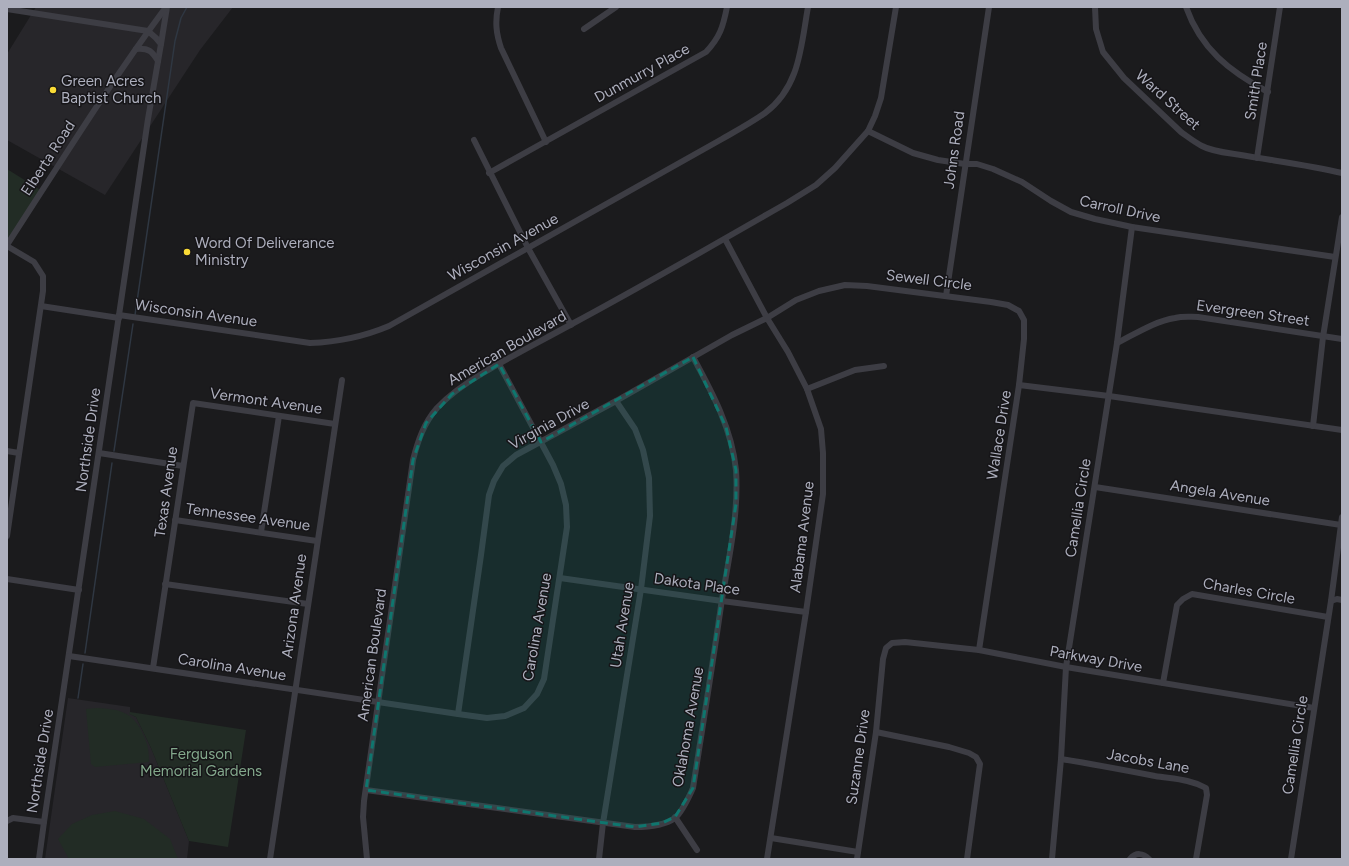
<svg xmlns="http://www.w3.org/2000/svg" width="1349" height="866" font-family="Figtree,sans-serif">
  <rect width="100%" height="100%" fill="#1b1b1d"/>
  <g fill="#27262a">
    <path d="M36 7H233L200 50 105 195 7 140V54Z"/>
    <path d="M68 698 130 707V714L136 717 151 748 189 841 187 859H45Z"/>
  </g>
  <g fill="#222c25">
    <path d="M7 169 42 191 7 245Z"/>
    <path d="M97 708C120 709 133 712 143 734 148 744 149 752 149 762L95 767 91 764 86 709Z"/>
    <path d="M130 712 246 730 228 847 189 841 151 748 136 717 129 714Z"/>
    <path d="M115 811 144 819 170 839 178 859H69L58 839 72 824 92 815Z"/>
  </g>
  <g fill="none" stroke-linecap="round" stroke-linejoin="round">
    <g stroke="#2f3742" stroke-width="1.5">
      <path d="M135 315 175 41 181 18 187 7"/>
      <path d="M114 451 133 324"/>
      <path d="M85 653 112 463"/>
      <path d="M78 698 83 664"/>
    </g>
    <g stroke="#3d3d44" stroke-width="6">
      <path d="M498 7C495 22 496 33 501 48L546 142"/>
      <path d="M1095 7 1096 29 1103 52 1124 78 1181 132C1188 137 1194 142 1202 146 1213 152 1229 153 1241 155 1275 161 1309 165 1342 173"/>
      <path d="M1186 7C1201 49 1229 71 1268 92"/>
      <path d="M7 9 148 31 156 38 161 44 148 119 44 822 39 859"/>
      <path d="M584 29 616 7"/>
      <path d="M161 44 167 7"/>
      <path d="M136 49C149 48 152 51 158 61"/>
      <path d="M868 131 913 153 938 160 965 164H977L993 169 1022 182 1051 201 1071 212 1095 219 1132 227 1335 257"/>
      <path d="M474 140 528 248 571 325"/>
      <path d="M1257 158 1280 7"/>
      <path d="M489 173 706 52C720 37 723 27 727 7"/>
      <path d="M725 239 767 318 788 352 807 389 821 429 823 453V494L806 612 767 859"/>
      <path d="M7 245C59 165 109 84 166 7"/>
      <path d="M7 246 34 262 43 276V291L7 536"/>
      <path d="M946 296 989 7"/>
      <path d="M41 306 119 318"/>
      <path d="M119 315 310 343C338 342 363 337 389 326L722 139C736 131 751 123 765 113 800 87 801 46 808 7"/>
      <path d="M1117 343C1135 334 1155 321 1175 318 1183 316 1190 317 1198 317L1342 339"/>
      <path d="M1019 385 1109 396 1342 430"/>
      <path d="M807 389 855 370 884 366"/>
      <path d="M1313 426 1323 337 1342 217"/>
      <path d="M7 451 19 453"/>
      <path d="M99 453 183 466"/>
      <path d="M1095 487 1341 525"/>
      <path d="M175 520 317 541"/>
      <path d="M261 532 279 416"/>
      <path d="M560 578 722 601 806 612"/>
      <path d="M7 579 79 590"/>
      <path d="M165 584 308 604"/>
      <path d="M1331 601 1337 599 1342 600"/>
      <path d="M69 656 458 714 487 718 505 716 524 708 537 694 544 679 567 527 566 505 561 484 553 465 499 364"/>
      <path d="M153 668 193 403 335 424"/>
      <path d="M1163 683 1177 605 1183 599 1192 594 1328 617"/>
      <path d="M458 714 481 555 489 495 494 481 503 466 516 455 616 401 732 335 767 318 796 300 819 291 845 285 867 286 991 302 1008 305 1019 311 1024 320V339L1019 385 979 650"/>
      <path d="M876 732 949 747 969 753 976 757 980 764 967 859"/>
      <path d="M1061 759C1092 764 1124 770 1155 776 1173 779 1190 779 1206 788L1207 795 1196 859"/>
      <path d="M366 790 635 827C647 827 665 825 675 818 682 812 689 797 693 788 703 725 713 662 722 599 729 558 739 512 736 470 732 429 712 392 693 357"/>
      <path d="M675 817 697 850"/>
      <path d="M7 821 13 818 44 822"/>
      <path d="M771 838 858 852"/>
      <path d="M270 859 342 380"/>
      <path d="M367 859 363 817 364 801 413 460C418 440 424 423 437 408 450 394 466 383 483 373 511 356 541 341 570 325 643 286 715 244 787 203L816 185 835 168 868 131 875 116 881 98 896 7"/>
      <path d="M599 859 603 823 641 589 650 516 649 478 643 450 635 429 616 401"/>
      <path d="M857 859 876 732 883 659 886 648 892 643 905 642 979 650 1066 667 1314 708"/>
      <path d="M1052 859 1061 759 1066 667 1117 343 1132 227"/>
      <path d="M1130 859C1136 852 1143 853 1149 859"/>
      <path d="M1291 859 1331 601 1342 517"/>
    </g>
  </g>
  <path fill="#0f766e" fill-opacity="0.2" stroke="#0f766e" stroke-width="3" stroke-dasharray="8 5" stroke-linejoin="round" d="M693 357 726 427 736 470V504L693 788 675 817 662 823 635 827 366 790 413 460 426 423 452 394 499 364 541 442Z"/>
  <g fill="#fadb36" stroke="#161518" stroke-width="1.5">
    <circle cx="53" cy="90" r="4"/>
    <circle cx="187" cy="252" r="4"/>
  </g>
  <g text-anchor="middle" stroke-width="3" stroke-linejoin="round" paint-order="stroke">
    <g font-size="15" fill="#adafbd" stroke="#161518">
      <text transform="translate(642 73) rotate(-29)" y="5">Dunmurry Place</text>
      <text transform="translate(1256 81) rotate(-81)" y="5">Smith Place</text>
      <text transform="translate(1168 100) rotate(42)" y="5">Ward Street</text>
      <text transform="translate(954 150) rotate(-82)" y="5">Johns Road</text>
      <text transform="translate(48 158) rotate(-57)" y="5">Elberta Road</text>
      <text transform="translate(1120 209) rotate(12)" y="5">Carroll Drive</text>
      <text transform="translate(503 247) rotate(-29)" y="5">Wisconsin Avenue</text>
      <text transform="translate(929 280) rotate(7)" y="5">Sewell Circle</text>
      <text transform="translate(196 313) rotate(8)" y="5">Wisconsin Avenue</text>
      <text transform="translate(1253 313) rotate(8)" y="5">Evergreen Street</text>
      <text transform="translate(507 348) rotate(-30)" y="5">American Boulevard</text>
      <text transform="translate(266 401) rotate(8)" y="5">Vermont Avenue</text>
      <text transform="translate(549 424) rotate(-29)" y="5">Virginia Drive</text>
      <text transform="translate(999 435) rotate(-81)" y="5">Wallace Drive</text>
      <text transform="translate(88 440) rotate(-82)" y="5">Northside Drive</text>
      <text transform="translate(166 492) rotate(-82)" y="5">Texas Avenue</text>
      <text transform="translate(1220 493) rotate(9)" y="5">Angela Avenue</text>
      <text transform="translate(1078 508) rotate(-81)" y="5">Camellia Circle</text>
      <text transform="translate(248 517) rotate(8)" y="5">Tennessee Avenue</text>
      <text transform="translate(802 537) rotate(-83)" y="5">Alabama Avenue</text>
      <text transform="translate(697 584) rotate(8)" y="5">Dakota Place</text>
      <text transform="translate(1249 591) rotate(10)" y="5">Charles Circle</text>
      <text transform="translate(294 606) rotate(-82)" y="5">Arizona Avenue</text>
      <text transform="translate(622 625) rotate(-81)" y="5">Utah Avenue</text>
      <text transform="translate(537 627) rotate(-80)" y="5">Carolina Avenue</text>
      <text transform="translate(372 655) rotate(-82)" y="5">American Boulevard</text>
      <text transform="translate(1096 659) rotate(10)" y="5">Parkway Drive</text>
      <text transform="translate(232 667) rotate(9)" y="5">Carolina Avenue</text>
      <text transform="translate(688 727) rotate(-80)" y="5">Oklahoma Avenue</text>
      <text transform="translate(1295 745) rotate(-81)" y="5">Camellia Circle</text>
      <text transform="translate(858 757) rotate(-82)" y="5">Suzanne Drive</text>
      <text transform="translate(40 761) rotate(-81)" y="5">Northside Drive</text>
      <text transform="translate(1148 761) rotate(10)" y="5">Jacobs Lane</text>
    </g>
    <g font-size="15" fill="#adafbd" stroke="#161518" text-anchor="start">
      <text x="61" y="86">Green Acres<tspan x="61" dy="17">Baptist Church</tspan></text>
      <text x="195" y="248">Word Of Deliverance<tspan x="195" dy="17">Ministry</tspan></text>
    </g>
    <g font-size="15" fill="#83a88c" stroke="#161518">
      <text x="201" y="759">Ferguson<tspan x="201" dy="17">Memorial Gardens</tspan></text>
    </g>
  </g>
  <rect width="1349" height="866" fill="none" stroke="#adafbd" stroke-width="16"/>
</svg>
